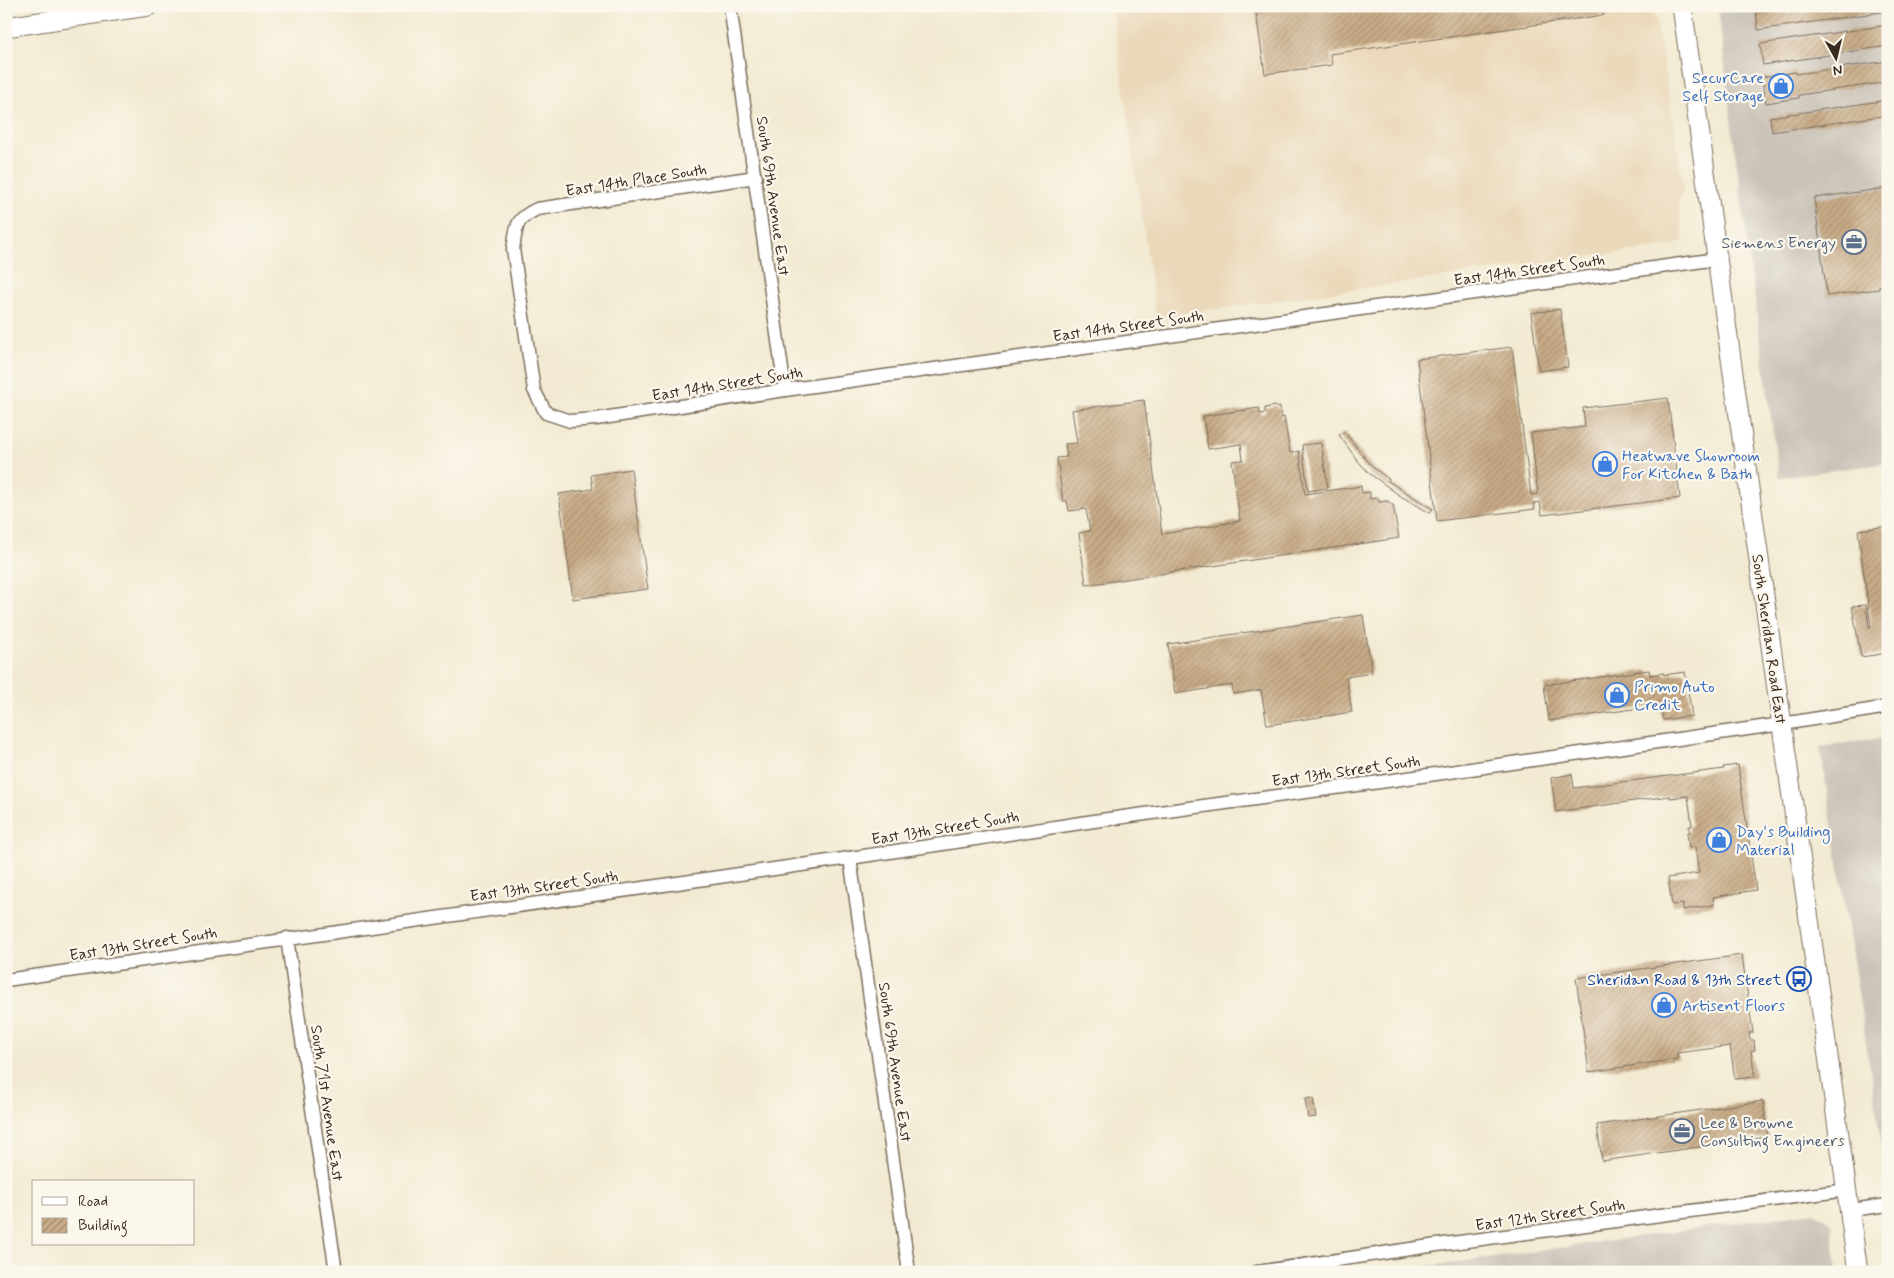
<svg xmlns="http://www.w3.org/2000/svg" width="1894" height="1278" font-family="Mynerve,sans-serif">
  <defs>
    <pattern id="building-hatch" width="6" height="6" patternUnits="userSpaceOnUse" patternTransform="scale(1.25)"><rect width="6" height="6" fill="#c8ab86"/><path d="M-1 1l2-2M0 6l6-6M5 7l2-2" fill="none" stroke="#a48b6d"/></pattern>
  </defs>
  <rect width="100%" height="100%" fill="#fbf7ec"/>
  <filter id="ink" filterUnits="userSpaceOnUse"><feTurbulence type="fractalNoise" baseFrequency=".02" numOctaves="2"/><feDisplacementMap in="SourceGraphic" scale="10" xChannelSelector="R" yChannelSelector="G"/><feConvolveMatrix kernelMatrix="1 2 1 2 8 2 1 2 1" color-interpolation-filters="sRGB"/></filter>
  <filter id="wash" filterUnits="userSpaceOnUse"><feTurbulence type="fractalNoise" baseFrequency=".0096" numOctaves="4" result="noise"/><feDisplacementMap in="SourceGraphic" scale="20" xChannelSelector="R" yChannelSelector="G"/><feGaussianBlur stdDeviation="1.12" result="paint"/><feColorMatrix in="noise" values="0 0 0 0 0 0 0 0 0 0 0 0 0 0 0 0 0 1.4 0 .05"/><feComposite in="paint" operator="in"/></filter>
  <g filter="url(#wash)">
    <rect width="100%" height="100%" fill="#f2ead2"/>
    <path fill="#ead8ba" d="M1112 6H1654L1684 189 1678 202 1683 240 1674 245 1156 317Z"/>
    <g fill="#cac3b8">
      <path d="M1718 6H1888V463L1779 477 1733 136Z"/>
      <path d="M1888 737V1185L1820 747Z"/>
      <path d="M1814 1212 1832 1223 1837 1272H1387Z"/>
    </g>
    <g id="blocks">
      <g fill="url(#building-hatch)">
        <path d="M1255 6H1603L1604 15 1330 54 1332 65 1265 74Z"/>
        <path d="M1795 6H1888V11L1758 30 1756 12Z"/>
        <path d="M1888 25V46L1763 65 1760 44Z"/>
        <path d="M1888 61V82L1799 95V98L1766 103 1762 77 1796 72V74Z"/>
        <path d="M1888 100V115L1772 132 1770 117Z"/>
        <path d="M1888 188V285L1879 286V289L1827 296 1814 198Z"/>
        <path d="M1560 309 1568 367 1539 371 1531 313Z"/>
        <path d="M1512 347 1531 495 1538 494 1531 433 1585 427 1583 408 1668 398 1680 498 1542 515 1540 502 1534 503 1535 509 1437 521 1417 359Z"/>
        <path d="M1144 400 1162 534 1240 521 1232 461 1243 460 1241 444 1208 449 1203 416 1259 408 1260 414 1265 413V408L1276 406 1277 408 1280 407 1281 418 1284 417 1290 453 1299 451 1305 494 1361 486 1362 493 1370 492V499L1378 498 1379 502 1387 501 1393 505 1399 538 1086 585 1079 533 1090 531 1086 509 1069 511 1067 501H1063L1057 458 1067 457 1065 444 1077 443 1072 410Z"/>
        <path d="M1345 432 1363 456 1375 469 1389 479 1388 481 1433 509 1430 513 1399 495 1370 474 1358 461 1339 435Z"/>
        <path d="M1321 443 1328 488 1308 491 1302 445Z"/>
        <path d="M631 469 648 589 573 599 559 494 593 489 591 475Z"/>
        <path d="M1888 526V653L1861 657 1852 606 1866 605 1869 627H1871L1858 530Z"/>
        <path d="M1363 615 1372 673 1346 677 1352 712 1267 725 1261 690 1233 694 1232 685 1175 694 1168 644Z"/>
        <path d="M1649 670 1650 675 1664 673V675L1685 672 1692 716 1663 720 1661 710 1669 709 1668 704 1549 721 1544 685Z"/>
        <path d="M1738 765 1756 890 1713 897 1714 905 1683 910V904L1672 905 1668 878 1699 873 1695 847 1689 848 1687 833 1690 832 1689 826H1692L1688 796 1670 798V796L1556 812 1551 778 1572 774 1574 788 1724 769 1723 767Z"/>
        <path d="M1742 955 1753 1033H1749L1750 1040H1754L1755 1050 1751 1051 1755 1077 1735 1079 1730 1046 1677 1053 1678 1059 1589 1072 1576 978Z"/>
        <path d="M1313 1098 1316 1117 1308 1118 1305 1099Z"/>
        <path d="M1763 1101 1768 1137 1602 1161 1597 1125Z"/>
      </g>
    </g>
  </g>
  <g filter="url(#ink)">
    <use href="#blocks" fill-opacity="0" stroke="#7b6d5d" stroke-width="1"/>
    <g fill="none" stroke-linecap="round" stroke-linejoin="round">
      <defs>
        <g id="minor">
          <path d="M730 6 785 390"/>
          <path d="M756 177 537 209C514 220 517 226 513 249L534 390 546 413 570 421 596 419 785 390 1717 259"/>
          <path d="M850 858 909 1272"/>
          <path d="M287 938 336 1272"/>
          <path d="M6 980 850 858 1094 821 1387 781 1782 724 1888 707"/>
          <path d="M1850 1210 1888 1205"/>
          <path d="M1257 1272 1437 1245 1847 1190"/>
        </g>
        <g id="secondary">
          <path d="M1682 6 1858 1272"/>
          <path d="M6 27 148 6"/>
        </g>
      </defs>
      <use href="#minor" stroke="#7b6d5d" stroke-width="15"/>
      <use href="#secondary" stroke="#7b6d5d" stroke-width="21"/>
      <use href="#minor" stroke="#fff" stroke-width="12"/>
      <use href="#secondary" stroke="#fff" stroke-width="19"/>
    </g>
  </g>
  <defs>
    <symbol id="shop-ring" viewBox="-11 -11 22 22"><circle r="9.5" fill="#fbf7ec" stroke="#3f7fe0" stroke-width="1.5"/><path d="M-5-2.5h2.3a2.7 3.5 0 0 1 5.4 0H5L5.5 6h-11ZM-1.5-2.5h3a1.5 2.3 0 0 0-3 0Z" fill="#3f7fe0"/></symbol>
    <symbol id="office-ring" viewBox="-11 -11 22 22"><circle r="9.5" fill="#fbf7ec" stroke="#5c6f8a" stroke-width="1.5"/><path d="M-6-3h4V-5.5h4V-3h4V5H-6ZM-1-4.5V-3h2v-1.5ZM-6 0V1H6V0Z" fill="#5c6f8a"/></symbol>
    <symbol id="bus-ring" viewBox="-11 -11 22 22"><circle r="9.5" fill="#fbf7ec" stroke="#1a4fb4" stroke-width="1.5"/><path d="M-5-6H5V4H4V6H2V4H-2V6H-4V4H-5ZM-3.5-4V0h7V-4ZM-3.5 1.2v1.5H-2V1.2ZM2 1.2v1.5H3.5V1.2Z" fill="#1a4fb4"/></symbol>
  </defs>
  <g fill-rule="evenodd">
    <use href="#shop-ring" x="1767" y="72" width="28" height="28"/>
    <use href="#office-ring" x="1840" y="228" width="28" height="28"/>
    <use href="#shop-ring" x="1591" y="450" width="28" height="28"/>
    <use href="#shop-ring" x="1603" y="681" width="28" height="28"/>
    <use href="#shop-ring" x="1705" y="826" width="28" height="28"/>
    <use href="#bus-ring" x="1785" y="965" width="28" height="28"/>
    <use href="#shop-ring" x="1650" y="991" width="28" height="28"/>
    <use href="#office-ring" x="1668" y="1117" width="28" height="28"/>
  </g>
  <g text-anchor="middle" stroke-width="4.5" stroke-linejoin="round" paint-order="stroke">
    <g font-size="16" fill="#366cbe" stroke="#fbf7ec" text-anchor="start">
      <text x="1764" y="83" text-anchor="end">SecurCare<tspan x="1764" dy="18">Self Storage</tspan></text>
      <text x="1622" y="461">Heatwave Showroom<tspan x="1622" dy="18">For Kitchen &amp; Bath</tspan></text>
      <text x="1634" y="692">Primo Auto<tspan x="1634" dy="18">Credit</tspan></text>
      <text x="1736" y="837">Day's Building<tspan x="1736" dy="18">Material</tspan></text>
      <text x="1682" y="1011">Artisent Floors</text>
    </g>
    <g font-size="16" fill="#3b2a1e" stroke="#fbf7ec">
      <text transform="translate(636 179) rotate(-9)" y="6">East 14th Place South</text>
      <text transform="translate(774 196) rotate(82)" y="6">South 69th Avenue East</text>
      <text transform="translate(1529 269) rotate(-8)" y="6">East 14th Street South</text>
      <text transform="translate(1128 325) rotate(-8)" y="6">East 14th Street South</text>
      <text transform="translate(727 383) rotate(-9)" y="6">East 14th Street South</text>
      <text transform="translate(1770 639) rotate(82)" y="6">South Sheridan Road East</text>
      <text transform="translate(1346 770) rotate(-8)" y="6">East 13th Street South</text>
      <text transform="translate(945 827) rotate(-9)" y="6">East 13th Street South</text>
      <text transform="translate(544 885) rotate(-8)" y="6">East 13th Street South</text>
      <text transform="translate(143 943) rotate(-9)" y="6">East 13th Street South</text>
      <text transform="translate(896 1062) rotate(82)" y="6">South 69th Avenue East</text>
      <text transform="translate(328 1103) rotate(82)" y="6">South 71st Avenue East</text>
      <text transform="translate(1550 1214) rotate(-8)" y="6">East 12th Street South</text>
    </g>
    <g font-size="16" fill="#4e5e75" stroke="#fbf7ec" text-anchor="end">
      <text x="1836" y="248">Siemens Energy</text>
      <text x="1700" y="1128" text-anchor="start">Lee &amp; Browne<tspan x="1700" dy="18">Consulting Engineers</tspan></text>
    </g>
    <g font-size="16" fill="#164399" stroke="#fbf7ec" text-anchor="end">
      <text x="1782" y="985">Sheridan Road &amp; 13th Street</text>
    </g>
  </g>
  <rect width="1894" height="1278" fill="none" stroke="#fbf7ec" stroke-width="25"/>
  <rect x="32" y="1180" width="162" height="65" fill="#fbf7ec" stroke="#aea59a"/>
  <rect x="42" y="1197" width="25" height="8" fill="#ffffff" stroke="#aea59a"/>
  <text x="78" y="1206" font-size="15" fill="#3b2a1e">Road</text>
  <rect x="42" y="1218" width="25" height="15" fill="url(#building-hatch)" stroke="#aea59a"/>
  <text x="78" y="1230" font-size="15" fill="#3b2a1e">Building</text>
  <g transform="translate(1836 58) rotate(172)" stroke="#fbf7ec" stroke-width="4" paint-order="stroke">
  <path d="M0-4L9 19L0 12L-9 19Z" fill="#3b2a1e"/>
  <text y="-8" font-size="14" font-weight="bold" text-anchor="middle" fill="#3b2a1e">N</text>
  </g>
</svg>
